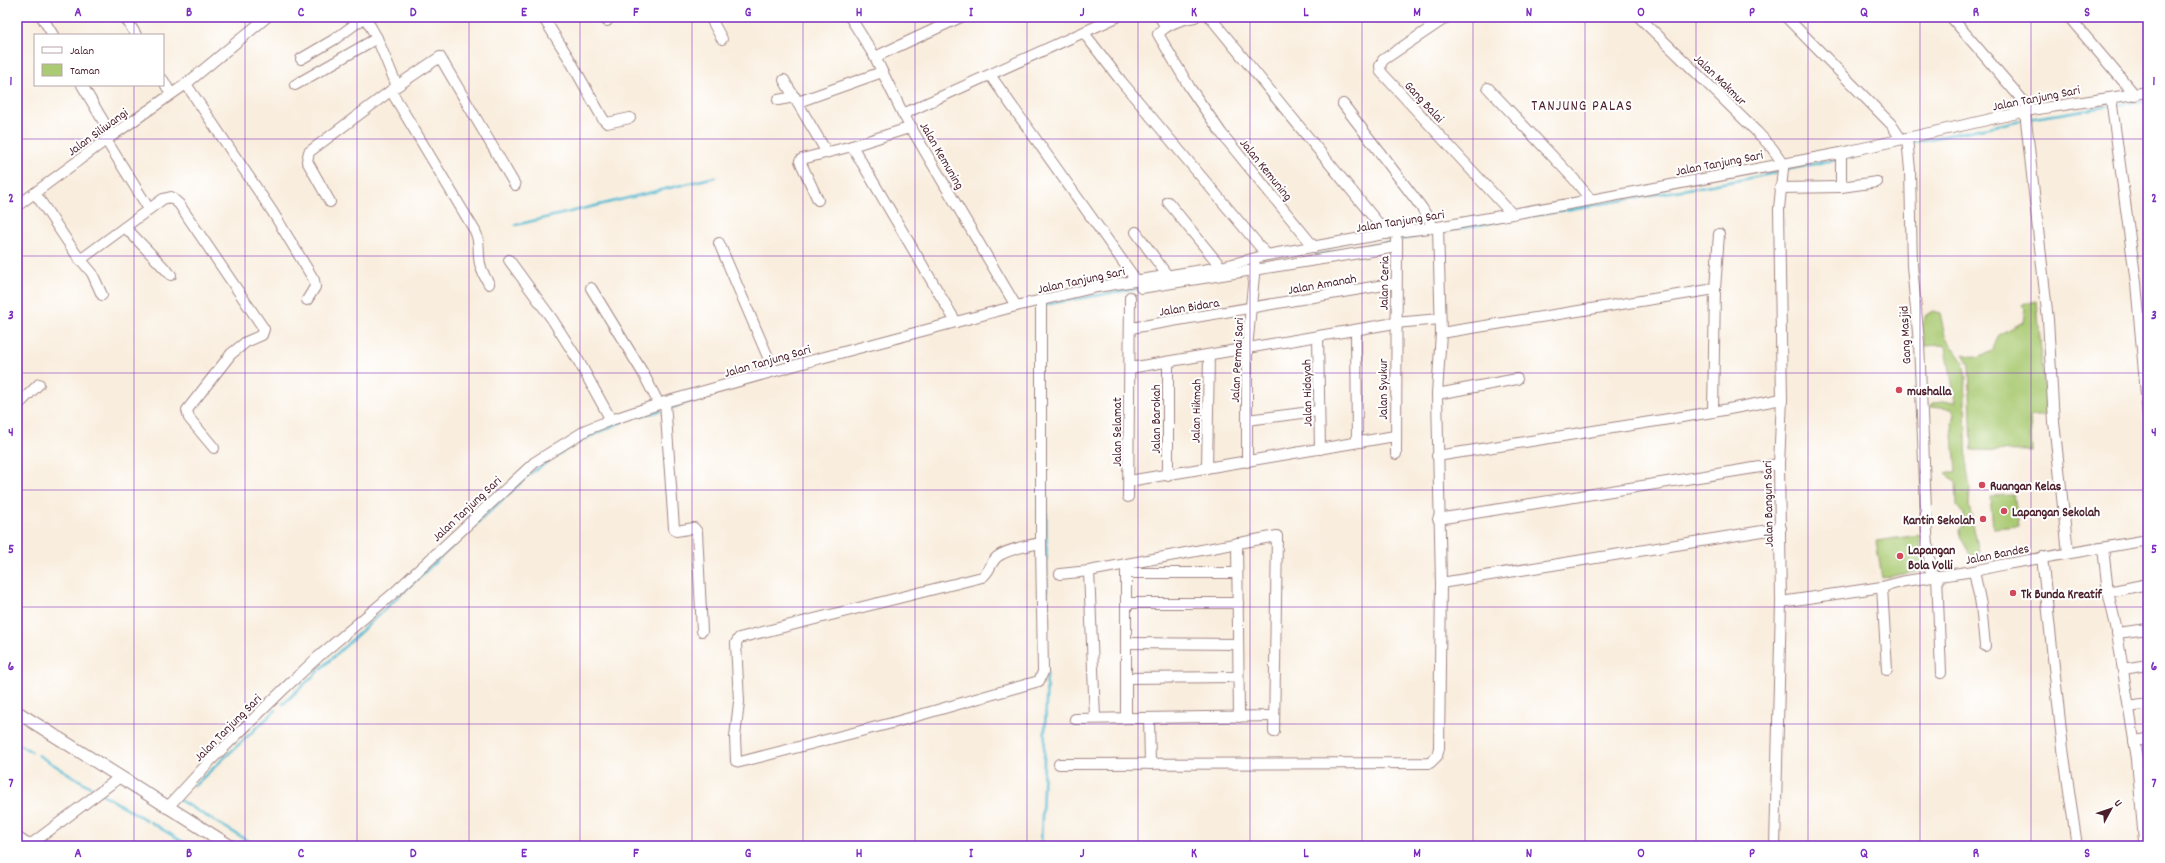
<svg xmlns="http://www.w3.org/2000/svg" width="2165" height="863" font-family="Dekko,sans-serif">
  <rect width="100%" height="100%" fill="#fff"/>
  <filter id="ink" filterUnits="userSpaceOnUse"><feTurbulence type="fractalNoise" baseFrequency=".025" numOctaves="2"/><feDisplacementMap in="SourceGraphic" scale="8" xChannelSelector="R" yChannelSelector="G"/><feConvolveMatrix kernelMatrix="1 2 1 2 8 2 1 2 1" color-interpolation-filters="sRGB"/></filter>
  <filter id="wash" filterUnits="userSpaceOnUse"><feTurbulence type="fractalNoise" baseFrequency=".012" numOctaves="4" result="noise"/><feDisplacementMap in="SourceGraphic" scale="16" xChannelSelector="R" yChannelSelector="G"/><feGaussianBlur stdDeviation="0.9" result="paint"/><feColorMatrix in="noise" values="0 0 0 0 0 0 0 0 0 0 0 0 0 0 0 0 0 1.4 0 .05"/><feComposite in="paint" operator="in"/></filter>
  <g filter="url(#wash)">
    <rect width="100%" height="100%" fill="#f9eede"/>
    <g fill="#aacb73" stroke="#7a754f">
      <path d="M2037 301 2046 416H2030L2032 451 1972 450 1969 364 1963 354 1979 358 1992 351 1999 335 2023 322 2025 309 2023 304Z"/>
      <path d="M1934 311 1940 313 1945 336 1963 362 1966 377 1965 402 1967 470 1970 488 1969 505 1979 552 1977 556 1970 555C1967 547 1959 538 1959 530L1963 525V514L1957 506 1956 481 1946 474 1949 472H1956L1952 422 1954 414 1951 409 1931 407 1932 403 1955 401 1946 347 1941 345 1925 346 1922 325 1926 315Z"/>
      <path d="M2014 495 2019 526 1993 528 1990 496Z"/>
      <path d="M1919 535 1925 570 1882 578 1876 541Z"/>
    </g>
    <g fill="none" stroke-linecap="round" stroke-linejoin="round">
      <g stroke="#55bbd3" stroke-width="2.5">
        <path d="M2115 105 2148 101"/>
        <path d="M2028 119 2110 106"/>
        <path d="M1910 143 2023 120"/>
        <path d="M1844 158 1905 144"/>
        <path d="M1785 170 1839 159"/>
        <path d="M1525 217 1740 180 1780 172"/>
        <path d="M516 225 715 177"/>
        <path d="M1441 232 1505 220"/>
        <path d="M1399 240 1436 233"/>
        <path d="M1317 255 1395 241"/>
        <path d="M1043 305 1139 288"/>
        <path d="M669 409 702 397"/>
        <path d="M634 417 661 411"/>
        <path d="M1046 489 1047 610"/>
        <path d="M283 704 531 473 576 443 623 421"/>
        <path d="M17 743 32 752"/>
        <path d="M38 755 97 791"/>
        <path d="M194 786 276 710"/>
        <path d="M102 794 146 820"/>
        <path d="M179 800 257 846"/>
        <path d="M150 822 190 846"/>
        <path d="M1041 846 1047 673"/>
      </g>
    </g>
  </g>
  <g filter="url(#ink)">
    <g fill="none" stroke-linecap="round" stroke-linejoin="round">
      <defs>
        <g id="minor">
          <path d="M42 17 53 35"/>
          <path d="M125 17 136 35"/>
          <path d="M365 17 377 38 397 86"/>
          <path d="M543 17 570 60 603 119 607 123 630 118"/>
          <path d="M710 17 722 39"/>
          <path d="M850 17 875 57 903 114 1016 306"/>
          <path d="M1160 17 1165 26"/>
          <path d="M1195 17C1181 19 1168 23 1158 34L1190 88 1222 134 1314 247"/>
          <path d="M1210 17 1387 234"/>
          <path d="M1447 17 1383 60 1380 66 1381 72 1512 214"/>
          <path d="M1639 17 1757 132 1772 148 1782 162 1783 169 1779 209 1782 399 1779 464 1781 602 1775 846"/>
          <path d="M1951 17 2031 110"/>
          <path d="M2069 17 2135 95"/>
          <path d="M1788 19 1891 124 1901 139"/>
          <path d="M607 21V17"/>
          <path d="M1084 33 1121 81 1267 255"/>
          <path d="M875 57 961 17"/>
          <path d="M301 59 335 39 365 17"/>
          <path d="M990 75 1136 280"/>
          <path d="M163 80 171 94"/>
          <path d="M784 80 826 151"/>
          <path d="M186 84 272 211 314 280 315 287 307 300"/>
          <path d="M82 85 112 136"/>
          <path d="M295 85 377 38"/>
          <path d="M1488 88 1573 178 1591 200"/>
          <path d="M391 91 475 231C480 241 478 246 479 256 479 266 484 276 489 284"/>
          <path d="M2111 98 2136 283 2148 416"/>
          <path d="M778 100 795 97"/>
          <path d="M798 102 882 72"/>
          <path d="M1343 104 1422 208 1434 228"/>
          <path d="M2025 111 2048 320 2054 422 2068 553"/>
          <path d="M903 114 1117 17"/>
          <path d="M1907 138 1910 170 1912 266 1919 343 1927 533 1931 577"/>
          <path d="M106 140 149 209"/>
          <path d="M852 146 956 322"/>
          <path d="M1841 153V187L1877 182"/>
          <path d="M1780 188 1841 187"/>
          <path d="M35 193 76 254 92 273 102 295"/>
          <path d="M818 200 800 161 802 159 852 146 912 127"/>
          <path d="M330 202 307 161 309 152 397 86 440 57 515 185"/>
          <path d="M1168 202 1221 267"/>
          <path d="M17 206 106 140 186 84 267 17"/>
          <path d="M125 227 171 275"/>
          <path d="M1438 227 1441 333 1437 394 1441 583 1781 528"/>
          <path d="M1136 232 1167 275"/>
          <path d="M719 243 774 371"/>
          <path d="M80 260 163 199 171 197 179 204 264 329 262 335 246 342 231 354 187 410 189 418 214 448"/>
          <path d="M509 260 552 319 578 360 611 420"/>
          <path d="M591 288 643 373 659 404"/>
          <path d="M1141 288 1397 247"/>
          <path d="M1041 301V543C1030 545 1005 550 997 557 990 563 990 572 982 577L739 638 736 643 739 702 735 737 736 761 740 762 892 723 1039 681 1043 672 1041 543"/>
          <path d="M1131 328 1396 283"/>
          <path d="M1356 330 1357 442"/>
          <path d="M1441 333 1715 289 1719 234"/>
          <path d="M1318 336 1320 449"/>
          <path d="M1130 368 1395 323 1440 319"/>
          <path d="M1437 394 1517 379"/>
          <path d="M665 402 674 528 676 531 694 528 697 532 702 631"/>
          <path d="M17 406 39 384"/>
          <path d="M1713 412 1715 289"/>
          <path d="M1247 420 1318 411"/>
          <path d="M1396 454 1397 240"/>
          <path d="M1437 456 1713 412 1782 399"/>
          <path d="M1247 462V348L1255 265"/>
          <path d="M1207 468 1209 355"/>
          <path d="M1168 476V362"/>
          <path d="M1129 481 1395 436"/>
          <path d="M1128 497 1130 297"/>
          <path d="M1438 519 1779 464"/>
          <path d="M1237 543 1239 717"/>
          <path d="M2103 548 2108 592 2116 626 2137 759 2144 841 2148 845"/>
          <path d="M2042 557 2063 749 2077 846"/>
          <path d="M1126 564V718"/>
          <path d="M1089 571 1095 718"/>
          <path d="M1974 571 1981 605 1985 646"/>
          <path d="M1126 573H1237"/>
          <path d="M1060 574 1089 571 1277 536 1274 732"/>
          <path d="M1937 576 1941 673"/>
          <path d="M1882 587 1887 670"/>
          <path d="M2108 592 2148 584"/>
          <path d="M1781 602 1882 587 1905 581 1974 571 2006 564 2148 540"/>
          <path d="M1126 603H1238"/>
          <path d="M2117 633 2148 629"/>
          <path d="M1126 643 1238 644"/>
          <path d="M2123 669 2148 665"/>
          <path d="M1126 678 1238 677"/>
          <path d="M2129 707 2148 704"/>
          <path d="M1149 718 1150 764"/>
          <path d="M1075 719 1274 716"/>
          <path d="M2134 741 2148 739"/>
          <path d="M1059 764 1430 763 1437 756 1439 748 1441 583"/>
          <path d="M167 808 210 761 284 689 318 657 395 592 535 462 588 429 611 420 665 402 821 358 1016 306 1097 287 1221 267 1267 255 1395 232 1438 227 1591 200 1841 153 2031 110 2148 92"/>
          <path d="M17 837 27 844 34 842 120 777"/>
        </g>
        <path id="major" d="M17 712 230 846"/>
      </defs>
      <use href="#minor" stroke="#a28684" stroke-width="12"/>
      <use href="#major" stroke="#a28684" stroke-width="14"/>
      <use href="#minor" stroke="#fff" stroke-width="10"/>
      <use href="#major" stroke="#fff" stroke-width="12"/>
    </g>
  </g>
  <path fill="none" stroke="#7b2cbf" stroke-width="1" stroke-opacity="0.55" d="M134 17V35M245 17V846M357 17V846M469 17V846M580 17V846M692 17V846M803 17V846M915 17V846M1027 17V846M1138 17V846M1250 17V846M1362 17V846M1473 17V846M1585 17V846M1696 17V846M1808 17V846M1920 17V846M2031 17V846M134 85V846M17 139H2148M17 256H2148M17 373H2148M17 490H2148M17 607H2148M17 724H2148"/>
  <g fill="#d1495b" stroke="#fff" stroke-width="1.5">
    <circle cx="1899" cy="390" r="4"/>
    <circle cx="1982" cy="485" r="4"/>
    <circle cx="2004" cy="511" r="4"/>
    <circle cx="1983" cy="519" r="4"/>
    <circle cx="1900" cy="556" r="4"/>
    <circle cx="2013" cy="593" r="4"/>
  </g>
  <g text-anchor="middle" stroke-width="4" stroke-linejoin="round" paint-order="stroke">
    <g font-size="13" fill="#4a1f2b" stroke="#fff">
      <text transform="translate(1721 79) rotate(44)" y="5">Jalan Makmur</text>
      <text transform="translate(2036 97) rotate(-11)" y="5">Jalan Tanjung Sari</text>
      <text transform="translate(1425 101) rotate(47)" y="5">Gang Balai</text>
      <text transform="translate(97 131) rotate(-36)" y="5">Jalan Siliwangi</text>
      <text transform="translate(943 155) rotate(60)" y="5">Jalan Kemuning</text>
      <text transform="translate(1719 162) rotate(-11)" y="5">Jalan Tanjung Sari</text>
      <text transform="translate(1267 169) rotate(51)" y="5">Jalan Kemuning</text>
      <text transform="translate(1400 220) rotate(-9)" y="5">Jalan Tanjung Sari</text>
      <text transform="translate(1081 279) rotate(-12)" y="5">Jalan Tanjung Sari</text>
      <text transform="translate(1322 283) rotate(-10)" y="5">Jalan Amanah</text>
      <text transform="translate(1383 283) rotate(-89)" y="5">Jalan Ceria</text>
      <text transform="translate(1189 306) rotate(-9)" y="5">Jalan Bidara</text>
      <text transform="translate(1904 335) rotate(-93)" y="5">Gang Masjid</text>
      <text transform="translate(767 360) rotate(-16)" y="5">Jalan Tanjung Sari</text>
      <text transform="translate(1236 360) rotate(-87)" y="5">Jalan Permai Sari</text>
      <text transform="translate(1382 389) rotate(-90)" y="5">Jalan Syukur</text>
      <text transform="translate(1306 393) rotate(-91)" y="5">Jalan Hidayah</text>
      <text transform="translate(1195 411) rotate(-89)" y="5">Jalan Hikmah</text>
      <text transform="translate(1155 419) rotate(-90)" y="5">Jalan Barokah</text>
      <text transform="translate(1116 432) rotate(-90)" y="5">Jalan Selamat</text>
      <text transform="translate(1767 504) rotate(-91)" y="5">Jalan Bangun Sari</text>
      <text transform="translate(466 508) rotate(-43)" y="5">Jalan Tanjung Sari</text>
      <text transform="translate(1997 553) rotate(-11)" y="5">Jalan Bandes</text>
      <text transform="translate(227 727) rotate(-45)" y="5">Jalan Tanjung Sari</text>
    </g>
    <g font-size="13" font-weight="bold" fill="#4a1f2b" stroke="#fff" text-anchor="start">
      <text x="1907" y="395">mushalla</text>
      <text x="1990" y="490">Ruangan Kelas</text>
      <text x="2012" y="516">Lapangan Sekolah</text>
      <text x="1975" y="524" text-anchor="end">Kantin Sekolah</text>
      <text x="1908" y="554">Lapangan<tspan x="1908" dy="15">Bola Volli</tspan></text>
      <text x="2021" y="598">Tk Bunda Kreatif</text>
    </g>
    <g font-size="15" letter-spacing="1" fill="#4a1f2b" stroke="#fff">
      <text x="1582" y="110">TANJUNG PALAS</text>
    </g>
  </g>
  <rect width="2165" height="863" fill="none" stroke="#fff" stroke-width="44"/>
  <rect x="34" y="34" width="130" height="52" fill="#ffffff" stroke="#b7a5aa"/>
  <rect x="42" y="47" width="20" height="6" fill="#ffffff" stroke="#b7a5aa"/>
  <text x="70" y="54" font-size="12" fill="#4a1f2b">Jalan</text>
  <rect x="42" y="64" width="20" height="12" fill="#aacb73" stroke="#b7a5aa"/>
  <text x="70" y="74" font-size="12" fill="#4a1f2b">Taman</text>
  <g transform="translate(2111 809) rotate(50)" stroke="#ffffff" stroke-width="3" paint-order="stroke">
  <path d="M0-3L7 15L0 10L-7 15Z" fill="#4a1f2b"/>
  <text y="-6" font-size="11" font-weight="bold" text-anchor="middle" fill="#4a1f2b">U</text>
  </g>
  <rect x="22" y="22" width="2121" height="819" fill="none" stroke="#7b2cbf" stroke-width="1.5"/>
  <g font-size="13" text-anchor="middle" font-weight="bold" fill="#7b2cbf">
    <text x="78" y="16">A</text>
    <text x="189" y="16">B</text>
    <text x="301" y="16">C</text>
    <text x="413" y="16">D</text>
    <text x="524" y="16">E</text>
    <text x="636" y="16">F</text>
    <text x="748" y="16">G</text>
    <text x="859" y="16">H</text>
    <text x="971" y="16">I</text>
    <text x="1082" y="16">J</text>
    <text x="1194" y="16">K</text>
    <text x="1306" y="16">L</text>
    <text x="1417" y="16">M</text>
    <text x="1529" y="16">N</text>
    <text x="1641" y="16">O</text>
    <text x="1752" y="16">P</text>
    <text x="1864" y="16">Q</text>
    <text x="1976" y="16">R</text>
    <text x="2087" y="16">S</text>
    <text x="11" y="85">1</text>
    <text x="2154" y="85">1</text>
    <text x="11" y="202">2</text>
    <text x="2154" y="202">2</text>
    <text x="11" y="319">3</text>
    <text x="2154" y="319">3</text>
    <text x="11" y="436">4</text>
    <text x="2154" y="436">4</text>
    <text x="11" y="553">5</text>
    <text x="2154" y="553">5</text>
    <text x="11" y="670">6</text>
    <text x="2154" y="670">6</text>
    <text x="11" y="787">7</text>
    <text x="2154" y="787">7</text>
    <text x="78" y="857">A</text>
    <text x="189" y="857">B</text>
    <text x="301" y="857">C</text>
    <text x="413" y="857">D</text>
    <text x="524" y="857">E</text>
    <text x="636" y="857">F</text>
    <text x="748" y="857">G</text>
    <text x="859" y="857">H</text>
    <text x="971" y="857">I</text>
    <text x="1082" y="857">J</text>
    <text x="1194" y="857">K</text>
    <text x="1306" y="857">L</text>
    <text x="1417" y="857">M</text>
    <text x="1529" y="857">N</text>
    <text x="1641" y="857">O</text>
    <text x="1752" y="857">P</text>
    <text x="1864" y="857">Q</text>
    <text x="1976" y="857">R</text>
    <text x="2087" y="857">S</text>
  </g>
</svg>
